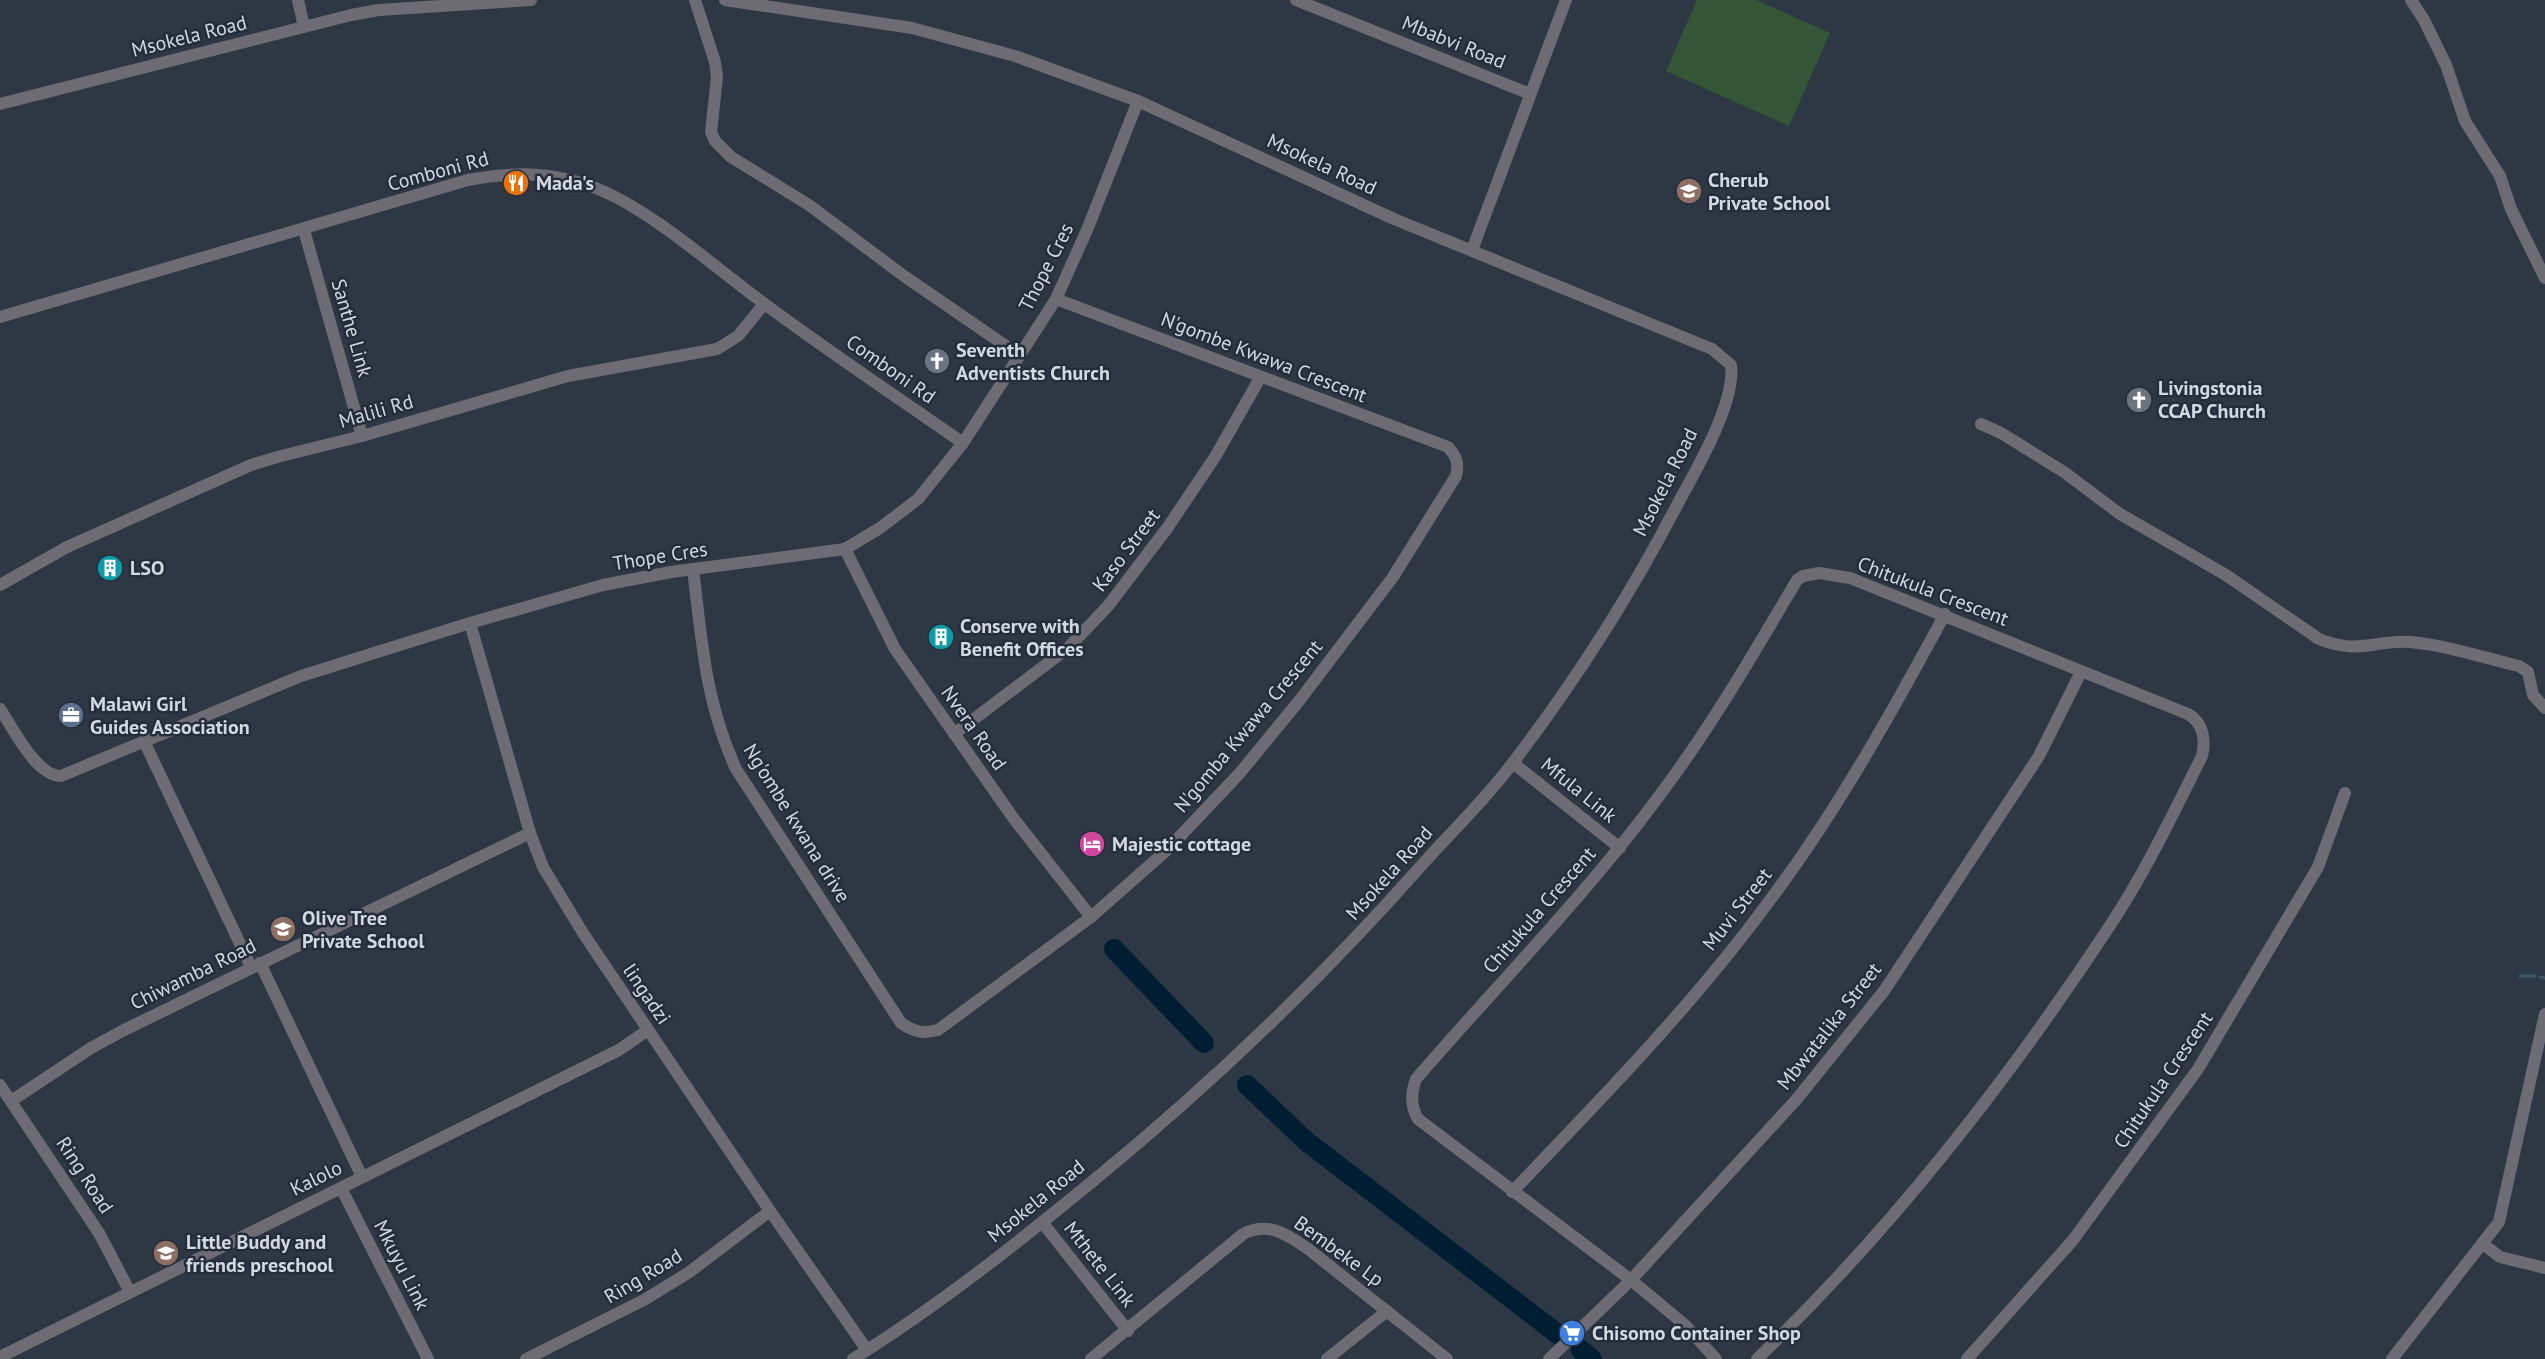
<svg xmlns="http://www.w3.org/2000/svg" width="2545" height="1359" font-family="'PT Sans',sans-serif">
  <rect width="100%" height="100%" fill="#2e3845"/>
  <path fill="#345637" d="M1697 0H1756L1830 33 1789 126 1666 71Z"/>
  <g fill="none" stroke-linecap="round" stroke-linejoin="round">
    <g stroke="#3f5667" stroke-width="3">
      <path d="M2520 976H2535"/>
      <path d="M2540 977 2545 978"/>
    </g>
    <g stroke="#001e33" stroke-width="20">
      <path d="M1114 949 1204 1043"/>
      <path d="M1247 1085 1306 1141 1559 1335"/>
      <path d="M1581 1350 1592 1359"/>
    </g>
    <g stroke="#6d6c74" stroke-width="12">
      <path d="M298 0 304 27"/>
      <path d="M695 0 715 62 717 77 711 132 715 141 731 157 809 205 904 276 1019 355"/>
      <path d="M725 0 912 28 1015 56 1138 101 1394 219 1712 349 1731 365C1736 404 1694 473 1675 509 1629 597 1575 681 1515 760 1487 798 1452 831 1420 867 1320 980 1210 1085 1093 1181 1016 1244 938 1306 853 1359"/>
      <path d="M1296 0 1530 94"/>
      <path d="M2411 0 2424 20 2446 65 2465 121 2500 176 2511 209 2545 278"/>
      <path d="M0 104 351 15 379 10 531 0"/>
      <path d="M304 230 362 436"/>
      <path d="M1472 250 1566 0"/>
      <path d="M0 317 468 180C513 172 550 171 593 187 647 207 711 264 758 299 825 349 894 395 963 443"/>
      <path d="M1981 424 2001 433 2064 472 2120 514 2226 575 2319 639C2358 655 2374 640 2410 642 2446 645 2484 658 2519 666L2528 672 2533 695 2545 708"/>
      <path d="M845 549 895 649 1014 819 1091 917"/>
      <path d="M693 569C702 642 705 701 736 769L901 1023C914 1032 923 1034 938 1030L1091 917 1167 850 1239 774 1299 701 1393 577 1456 476C1459 463 1457 457 1448 447L1056 299"/>
      <path d="M0 585 67 547 251 465 281 456 362 436 568 376 717 349 738 336 764 304"/>
      <path d="M470 623 530 833 543 867 583 933 770 1211 867 1350"/>
      <path d="M0 709C13 728 36 776 61 776L301 676 470 623 603 585 671 572 845 549 880 528 918 499 963 443 1056 299 1087 230 1138 101"/>
      <path d="M954 734 1068 648 1108 606 1168 527 1215 457 1260 378"/>
      <path d="M144 741 251 967"/>
      <path d="M1513 763 1620 848"/>
      <path d="M260 963 362 1177"/>
      <path d="M0 1085 99 1233 130 1292"/>
      <path d="M11 1101 91 1048 124 1030 530 833"/>
      <path d="M341 1188 428 1359"/>
      <path d="M1512 1192C1602 1098 1693 1005 1770 900 1837 811 1892 712 1945 614"/>
      <path d="M1042 1222 1128 1331"/>
      <path d="M2483 1244 2500 1257 2545 1268"/>
      <path d="M0 1357 619 1050 648 1030"/>
      <path d="M526 1359 644 1300 688 1273 770 1211"/>
      <path d="M1091 1359 1243 1234C1268 1221 1286 1234 1307 1248L1447 1359"/>
      <path d="M1327 1359 1387 1311"/>
      <path d="M1549 1359 1631 1280 1796 1100 1884 991 2039 756 2081 672"/>
      <path d="M1716 1359 1685 1325 1631 1280 1418 1119C1410 1105 1411 1093 1416 1079 1499 983 1590 891 1665 788 1714 722 1755 651 1797 580L1803 576 1819 573 1850 578 2188 714C2203 723 2206 739 2202 756 2173 814 2145 873 2109 927 2007 1082 1891 1230 1757 1359"/>
      <path d="M1967 1359 2073 1240 2198 1069 2318 867 2345 793"/>
      <path d="M2392 1359 2499 1222 2545 1014"/>
    </g>
  </g>
  <defs>
    <symbol id="restaurant-disc" viewBox="-11 -11 22 22"><circle r="9.5" fill="#e8710a" stroke="#242e3b"/><path d="M-5-6h1v4h1v-4h1v4h1v-4h1v5L-1.5 .5V6h-2V.5L-5-1ZM5-6V6H3V1.5H1.5Q1.5-4 5-6Z" fill="#fff"/></symbol>
    <symbol id="school-disc" viewBox="-11 -11 22 22"><circle r="9.5" fill="#8d6e63" stroke="#242e3b"/><path d="M0-5L7-2L0 1L-7-2ZM-4 1L0 2.5L4 1V4Q0 6-4 4Z" fill="#fff"/></symbol>
    <symbol id="church-disc" viewBox="-11 -11 22 22"><circle r="9.5" fill="#6b7280" stroke="#242e3b"/><path d="M-1.2-6h2.4v3.5h3.3v2.4h-3.3V6h-2.4V-.1h-3.3v-2.4h3.3Z" fill="#fff"/></symbol>
    <symbol id="building-disc" viewBox="-11 -11 22 22"><circle r="9.5" fill="#0f9aa8" stroke="#242e3b"/><path d="M-4-6H4V6H1V3H-1V6H-4ZM-2.5-4.3h1.7v1.8h-1.7ZM.8-4.3h1.7v1.8H.8ZM-2.5-1h1.7V.8h-1.7ZM.8-1h1.7V.8H.8Z" fill="#fff"/></symbol>
    <symbol id="office-disc" viewBox="-11 -11 22 22"><circle r="9.5" fill="#5c6f8a" stroke="#242e3b"/><path d="M-6-3h4V-5.5h4V-3h4V5H-6ZM-1-4.5V-3h2v-1.5ZM-6 0V1H6V0Z" fill="#fff"/></symbol>
    <symbol id="hotel-disc" viewBox="-11 -11 22 22"><circle r="9.5" fill="#d1479c" stroke="#242e3b"/><path d="M-6-4.5h1.5V1H6V5H4.5V3h-9V5H-6ZM-4 0a1.8 1.8 0 1 1 3.6 0ZM.5 0V-2.5h3Q6-2.5 6 0Z" fill="#fff"/></symbol>
    <symbol id="supermarket-disc" viewBox="-11 -11 22 22"><circle r="9.5" fill="#3f7fe0" stroke="#242e3b"/><path d="M-6-5.5h2.5l.6 2H6L4.5 2H-2.5L-4.4-4H-6ZM-1.5 3.2a1.3 1.3 0 1 0 .1 0ZM3 3.2a1.3 1.3 0 1 0 .1 0Z" fill="#fff"/></symbol>
  </defs>
  <g fill-rule="evenodd">
    <use href="#restaurant-disc" x="501" y="168" width="30" height="30"/>
    <use href="#school-disc" x="1674" y="176" width="30" height="30"/>
    <use href="#church-disc" x="922" y="346" width="30" height="30"/>
    <use href="#church-disc" x="2124" y="385" width="30" height="30"/>
    <use href="#building-disc" x="95" y="553" width="30" height="30"/>
    <use href="#building-disc" x="926" y="622" width="30" height="30"/>
    <use href="#office-disc" x="56" y="700" width="30" height="30"/>
    <use href="#hotel-disc" x="1077" y="829" width="30" height="30"/>
    <use href="#school-disc" x="268" y="914" width="30" height="30"/>
    <use href="#school-disc" x="151" y="1238" width="30" height="30"/>
    <use href="#supermarket-disc" x="1557" y="1318" width="30" height="30"/>
  </g>
  <g text-anchor="middle" stroke-width="5" stroke-linejoin="round" paint-order="stroke">
    <g font-size="20" fill="#d3d9e1" stroke="#242e3b">
      <text transform="translate(189 36) rotate(-14)" y="7">Msokela Road</text>
      <text transform="translate(1454 42) rotate(22)" y="7">Mbabvi Road</text>
      <text transform="translate(1322 164) rotate(25)" y="7">Msokela Road</text>
      <text transform="translate(438 171) rotate(-15)" y="7">Comboni Rd</text>
      <text transform="translate(1046 267) rotate(-63)" y="7">Thope Cres</text>
      <text transform="translate(352 328) rotate(74)" y="7">Santhe Link</text>
      <text transform="translate(1264 357) rotate(21)" y="7">N'gombe Kwawa Crescent</text>
      <text transform="translate(891 369) rotate(35)" y="7">Comboni Rd</text>
      <text transform="translate(376 411) rotate(-16)" y="7">Malili Rd</text>
      <text transform="translate(1665 482) rotate(-63)" y="7">Msokela Road</text>
      <text transform="translate(1126 550) rotate(-53)" y="7">Kaso Street</text>
      <text transform="translate(660 556) rotate(-9)" y="7">Thope Cres</text>
      <text transform="translate(1933 591) rotate(21)" y="7">Chitukula Crescent</text>
      <text transform="translate(1248 726) rotate(-50)" y="7">N'gomba Kwawa Crescent</text>
      <text transform="translate(974 728) rotate(55)" y="7">Nvera Road</text>
      <text transform="translate(1579 790) rotate(39)" y="7">Mfula Link</text>
      <text transform="translate(797 823) rotate(58)" y="7">Ng'ombe kwana drive</text>
      <text transform="translate(1389 873) rotate(-48)" y="7">Msokela Road</text>
      <text transform="translate(1737 909) rotate(-52)" y="7">Muvi Street</text>
      <text transform="translate(1539 910) rotate(-49)" y="7">Chitukula Crescent</text>
      <text transform="translate(193 974) rotate(-26)" y="7">Chiwamba Road</text>
      <text transform="translate(647 994) rotate(56)" y="7">lingadzi</text>
      <text transform="translate(1829 1026) rotate(-52)" y="7">Mbwatalika Street</text>
      <text transform="translate(2163 1080) rotate(-56)" y="7">Chitukula Crescent</text>
      <text transform="translate(85 1175) rotate(57)" y="7">Ring Road</text>
      <text transform="translate(316 1178) rotate(-26)" y="7">Kalolo</text>
      <text transform="translate(1036 1201) rotate(-39)" y="7">Msokela Road</text>
      <text transform="translate(1339 1251) rotate(36)" y="7">Bembeke Lp</text>
      <text transform="translate(1100 1264) rotate(52)" y="7">Mthete Link</text>
      <text transform="translate(402 1265) rotate(63)" y="7">Mkuyu Link</text>
      <text transform="translate(643 1276) rotate(-31)" y="7">Ring Road</text>
    </g>
    <g font-size="20" font-weight="bold" fill="#d3d9e1" stroke="#242e3b" text-anchor="start">
      <text x="1708" y="187">Cherub<tspan x="1708" dy="23">Private School</tspan></text>
      <text x="536" y="190">Mada's</text>
      <text x="956" y="357">Seventh<tspan x="956" dy="23">Adventists Church</tspan></text>
      <text x="2158" y="395">Livingstonia<tspan x="2158" dy="23">CCAP Church</tspan></text>
      <text x="130" y="575">LSO</text>
      <text x="960" y="633">Conserve with<tspan x="960" dy="23">Benefit Offices</tspan></text>
      <text x="90" y="711">Malawi Girl<tspan x="90" dy="23">Guides Association</tspan></text>
      <text x="1112" y="851">Majestic cottage</text>
      <text x="302" y="925">Olive Tree<tspan x="302" dy="23">Private School</tspan></text>
      <text x="186" y="1249">Little Buddy and<tspan x="186" dy="23">friends preschool</tspan></text>
      <text x="1592" y="1340">Chisomo Container Shop</text>
    </g>
  </g>
</svg>
